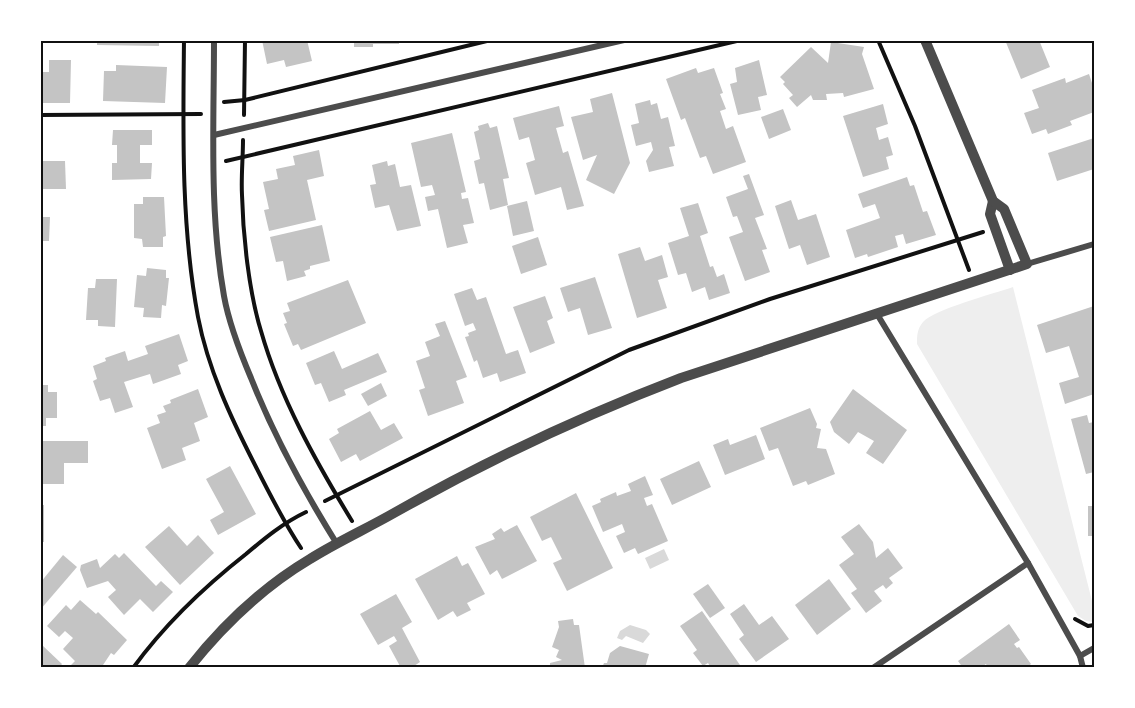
<svg xmlns="http://www.w3.org/2000/svg" width="1135" height="708" font-family="Bitter,serif">
  <rect width="100%" height="100%" fill="#fff"/>
  <path fill="#eee" d="M1013 287 1094 609V622L1086 621 1078 616 917 344C917 336 917 329 923 322 935 309 993 294 1013 287Z"/>
  <g fill="#d9d9d9">
    <path d="M664 549 669 560 650 569 645 558Z"/>
    <path d="M630 625 646 630 650 634 643 643 626 636 622 640 617 638 620 631Z"/>
  </g>
  <g fill="#c4c4c4">
    <path d="M97 40H159V46L97 45Z"/>
    <path d="M262 40H307L312 61 286 67 284 60 267 64Z"/>
    <path d="M354 40H399V44H373V47H354Z"/>
    <path d="M1005 40H1039L1050 67 1021 79Z"/>
    <path d="M831 42 864 47 862 54 874 89 844 97 843 93 826 94 827 100H813L811 95 797 107 789 98 793 95 783 84 785 82 780 77 811 47 828 63Z"/>
    <path d="M49 60H71L70 103H40V72H49Z"/>
    <path d="M759 60 767 95 758 97 761 110 738 115 730 84 737 82 735 68Z"/>
    <path d="M116 65 167 67 165 103 103 101 104 71H116Z"/>
    <path d="M696 68 698 73 714 68 723 93 720 94 726 109 720 111 726 129 733 126 746 162 713 174 706 156 700 158 685 118 681 120 666 79Z"/>
    <path d="M1089 74 1094 89V112L1070 121 1072 125 1048 134 1046 129 1032 134 1024 113 1039 108 1032 90 1065 78 1066 83Z"/>
    <path d="M612 93 630 163 614 194 586 180 597 155 583 160 571 117 593 112 590 99Z"/>
    <path d="M650 100 651 105 657 103 661 119 668 117 675 146 669 147 674 166 649 172 646 161 653 150 651 142 636 146 631 125 639 123 635 104Z"/>
    <path d="M883 104 888 124 876 128 879 140 888 137 893 155 886 157 889 169 863 177 843 116Z"/>
    <path d="M559 106 564 126 556 128 563 153 568 151 584 206 567 210 561 187 535 195 526 163 535 160 529 137 519 140 513 118Z"/>
    <path d="M783 109 791 130 769 139 761 117Z"/>
    <path d="M488 123 490 128 497 126 509 178 503 179 508 205 490 210 484 183 479 184 474 161 480 159 474 132 479 130 478 126Z"/>
    <path d="M113 130H152V145H140V163H152L151 179 112 180V163H117V145H112Z"/>
    <path d="M452 133 466 192 461 193 462 199 468 198 474 223 463 225 468 243 447 248 438 209 428 211 425 197 435 195 432 185 421 187 411 143Z"/>
    <path d="M1094 138V169L1057 181 1048 153Z"/>
    <path d="M319 150 324 176 307 180 316 220 269 231 264 210 269 209 263 182 278 179 276 169 295 165 293 156Z"/>
    <path d="M40 161H65L66 189H40Z"/>
    <path d="M387 161 388 166 395 164 400 187 411 185 421 226 397 231 389 205 375 208 370 185 376 184 372 165Z"/>
    <path d="M749 174 764 215 755 218 767 249 762 250 770 272 745 281 729 237 743 232 737 216 733 217 726 197 748 189 743 176Z"/>
    <path d="M907 177 910 186 914 185 923 212 927 211 936 235 906 244 903 234 895 236 898 247 868 257 867 254 855 258 846 230 880 218 875 204 863 208 858 194Z"/>
    <path d="M143 197H164L166 236 163 237V247H143L142 239 134 238V204H143Z"/>
    <path d="M791 200 798 220 816 214 830 257 807 265 800 245 789 249 775 206Z"/>
    <path d="M527 201 534 231 513 236 507 206Z"/>
    <path d="M698 203 708 233 700 236 710 267 713 266 717 277 724 274 730 293 709 300 705 287 692 292 686 273 678 275 668 243 689 236 680 208Z"/>
    <path d="M40 217H50L49 241H40Z"/>
    <path d="M322 225 330 261 310 266V269L304 271 306 276 287 281 283 261 276 262 270 237Z"/>
    <path d="M538 237 547 265 521 274 512 246Z"/>
    <path d="M640 247 645 261 662 255 668 277 658 280 667 308 637 318 618 254Z"/>
    <path d="M147 268 166 270V278H169L166 306 162 305 161 318 143 317 144 308 134 307 137 275 146 276Z"/>
    <path d="M595 277 612 328 588 335 580 308 568 312 560 288Z"/>
    <path d="M96 279H117L115 327 98 326V320H86L88 288H95Z"/>
    <path d="M348 280 366 323 301 350 298 344 293 346 284 324 287 323 283 313 290 311 287 303Z"/>
    <path d="M472 288 477 300 486 297 506 354 518 350 526 373 500 382 497 373 483 378 477 360 474 362 465 337 469 336 468 333 476 330 473 323 465 326 454 294Z"/>
    <path d="M545 296 553 318 547 321 555 343 530 353 513 307Z"/>
    <path d="M1094 306V394L1065 404 1059 383 1079 377 1069 346 1046 353 1037 325Z"/>
    <path d="M445 321 467 377 456 381 464 403 428 416 419 390 425 388 416 361 430 356 425 342 440 336 435 324Z"/>
    <path d="M179 334 188 361 178 365 181 374 153 384 150 374 124 382 133 407 115 413 110 398 100 401 93 381 97 379 93 366 106 361 105 358 125 351 128 361 148 354 145 346Z"/>
    <path d="M334 351 342 369 378 353 387 372 344 390 346 395 329 402 321 383 315 385 306 363Z"/>
    <path d="M381 383 387 396 368 406 361 394Z"/>
    <path d="M40 385H48V392H57V418H46V426H40Z"/>
    <path d="M198 389 208 417 194 423 200 441 182 448 186 460 162 469 147 428 160 423 157 415 166 412 163 406 171 403 170 400Z"/>
    <path d="M853 389 907 430 883 464 866 453 874 441 858 432 849 444 834 432 830 422Z"/>
    <path d="M810 408 817 424 816 428 821 429 817 448 826 449 835 474 808 485 806 481 793 486 778 448 769 451 760 428Z"/>
    <path d="M370 411 381 430 394 423 403 438 360 461 356 454 341 462 329 439 339 433 337 429Z"/>
    <path d="M1087 415 1089 423 1094 422V472L1086 474 1071 419Z"/>
    <path d="M756 435 765 459 725 475 713 445 728 439 730 445Z"/>
    <path d="M40 441H88V463H64V484H40Z"/>
    <path d="M699 461 711 487 672 505 660 479Z"/>
    <path d="M230 466 256 514 218 535 210 520 224 512 206 479Z"/>
    <path d="M645 476 653 495 644 498 647 506 652 504 668 541 638 554 635 548 624 553 616 536 625 532 622 524 603 532 592 506 601 502 600 499 616 492 617 496 631 491 628 484Z"/>
    <path d="M576 493 613 568 567 591 553 563 562 559 551 537 542 541 530 517Z"/>
    <rect x="40" y="505" width="4" height="37"/>
    <rect x="1088" y="506" width="6" height="30"/>
    <path d="M859 524 873 542 876 558 888 548 903 568 889 578 893 583 886 589 883 585 874 591 882 601 866 613 851 593 857 589 839 565 854 554 841 537Z"/>
    <path d="M517 525 537 561 502 579 497 570 490 575 475 547 495 539 492 534 501 528 504 532Z"/>
    <path d="M169 526 187 546 198 535 214 553 180 585 145 547Z"/>
    <path d="M124 553 156 586 161 581 173 592 153 612 140 599 124 615 108 597 116 590 108 581 87 588 80 570 81 565 97 559 100 568 115 554 119 558Z"/>
    <path d="M63 555 77 567 40 610V583Z"/>
    <path d="M457 556 462 566 468 563 485 594 467 603 471 610 457 617 453 611 438 620 415 579Z"/>
    <path d="M829 579 851 609 817 635 795 605Z"/>
    <path d="M708 584 725 608 710 618 693 594Z"/>
    <path d="M396 594 412 622 402 628 420 662 411 668H401L389 646 397 641 394 636 378 645 360 614Z"/>
    <path d="M80 600 96 614 98 612 127 640 114 655 111 653 101 668H72L70 666 75 661 63 649 73 638 65 631 59 637 47 626 66 605 71 610Z"/>
    <path d="M744 604 759 625 772 616 789 639 756 662 739 639 744 635 730 614Z"/>
    <path d="M702 611 740 665 736 668H711L708 663 703 666 693 653 697 650 680 626Z"/>
    <path d="M573 619 574 625H579L585 668H550V663L562 660 556 657 559 650 552 647 559 627 558 621Z"/>
    <path d="M1009 624 1020 640 1014 644 1017 648 1019 647 1031 664 1026 668H988L986 664 980 668H963L958 661Z"/>
    <path d="M42 645 62 664 59 668H40Z"/>
    <path d="M620 646 649 654 645 668H602L604 663H607L610 653Z"/>
  </g>
  <g fill="none" stroke-linecap="round" stroke-linejoin="round">
    <g stroke="#111" stroke-width="4">
      <path d="M184 40C183 133 181 226 198 317 208 369 231 418 255 465 269 493 283 521 301 548"/>
      <path d="M878 40 915 126 969 270"/>
      <path d="M224 102 245 100 491 40"/>
      <path d="M40 115 201 114"/>
      <path d="M244 115 245 40"/>
      <path d="M243 140C243 158 241 177 242 195 243 236 249 292 261 331 280 398 316 462 352 521"/>
      <path d="M226 161 741 40"/>
      <path d="M325 501 629 350 770 299 983 232"/>
      <path d="M1075 619 1088 626 1094 625"/>
      <path d="M133 668C165 624 204 587 246 554 265 538 283 523 306 512"/>
    </g>
    <g stroke="#4c4c4c" stroke-width="6">
      <path d="M214 40C214 125 209 212 224 296 229 324 240 352 251 378 274 436 304 491 337 544"/>
      <path d="M214 135 624 40"/>
      <path d="M1027 264 1094 244"/>
      <path d="M877 314 1028 563 1080 656 1083 668"/>
      <path d="M1080 656 1094 648"/>
      <path d="M873 668 1028 563"/>
    </g>
    <g stroke="#4c4c4c" stroke-width="10">
      <path d="M993 201 990 214 1010 270"/>
      <path d="M189 668C223 625 263 587 310 559 337 542 366 529 394 513 486 461 582 416 681 378L1027 264 1004 209 993 201 925 40"/>
    </g>
  </g>
  <rect width="1135" height="708" fill="none" stroke="#ffffff" stroke-width="84"/>
  <rect x="42" y="42" width="1051" height="624" fill="none" stroke="#111" stroke-width="2"/>
</svg>
